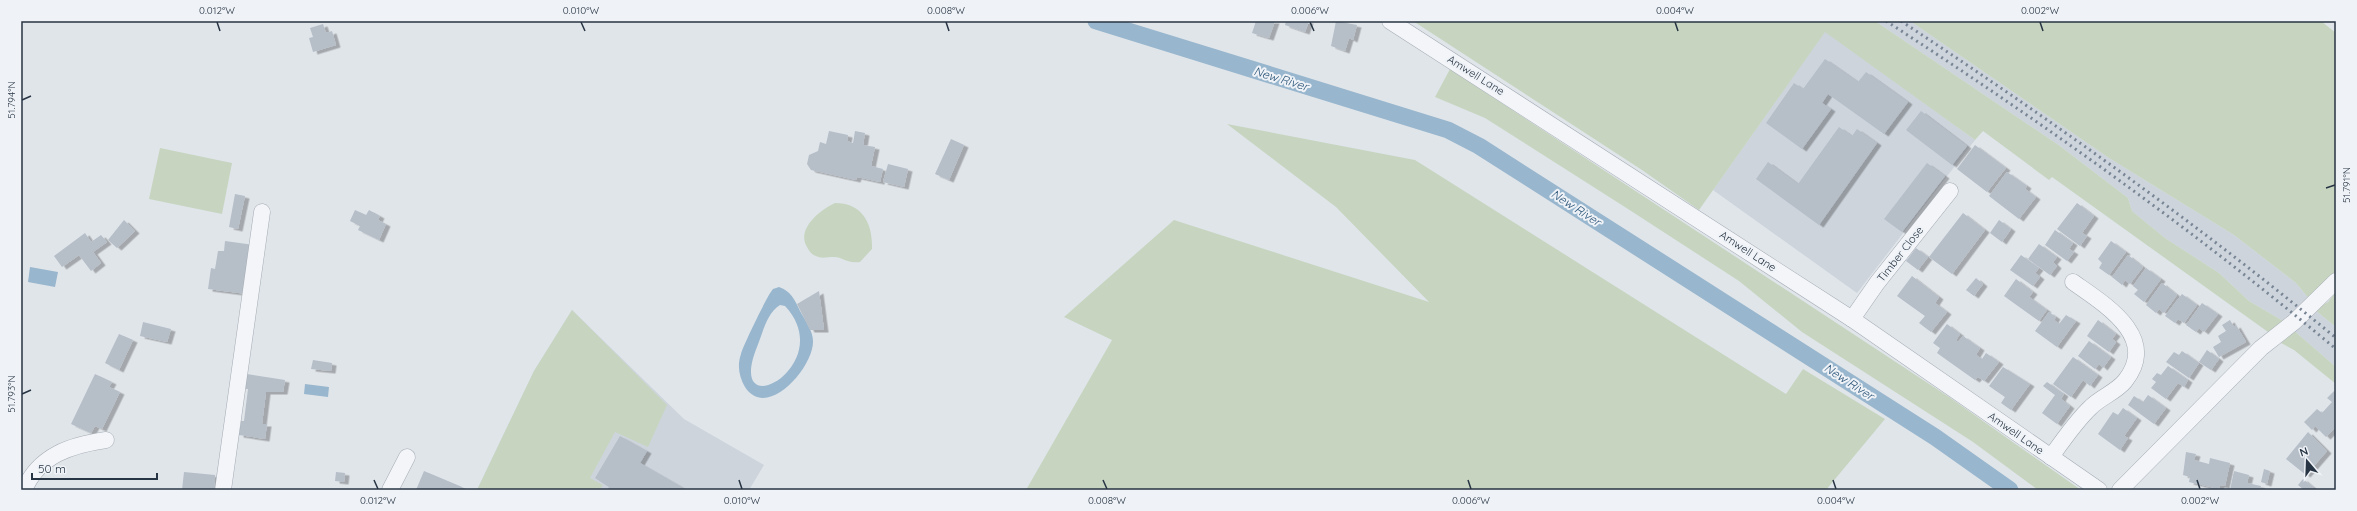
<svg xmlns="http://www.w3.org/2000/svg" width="2357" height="511" font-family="Quicksand,sans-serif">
  <defs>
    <filter id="shadow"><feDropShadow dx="4.5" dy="2.5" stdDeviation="0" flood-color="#0004"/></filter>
  </defs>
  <rect width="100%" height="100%" fill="#e0e5ea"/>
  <g fill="#cdd4dc">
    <path d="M1875 21H1910L2109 158 2234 235 2296 283 2310 300 2283 321 2249 301 2219 273 2165 238 2132 211 2128 198 2060 146Z"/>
    <path d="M1825 31 1975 140 1857 293 1713 190Z"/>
    <path d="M572 310 684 419 764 465 749 490H477L534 371Z"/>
    <path d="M2315 310 2336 327V367L2292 329Z"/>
  </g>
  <g fill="#c7d5c0">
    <path d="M1413 21H1875L2060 146 2128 198 2132 211 2165 238 2219 273 2249 301 2283 321 2268 332 2052 177 2049 180 1983 131 1975 140 1825 32 1699 210 1642 170Z"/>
    <path d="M1910 21H2321L2336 33V275L2310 300 2296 283 2234 235 2109 158Z"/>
    <path d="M1450 69 1949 397 2081 490H2038L1973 442 1802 332 1739 281 1628 209 1485 118 1435 97Z"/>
    <path d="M1227 124 1415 160 1786 394 1803 369 1885 419 1826 490H1026L1112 340 1064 317 1174 220 1429 302 1336 207Z"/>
    <path d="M160 148 232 163 222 214 149 199Z"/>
    <path d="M835 203C862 203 873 223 872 249L860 262C851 263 847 261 840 258 832 255 823 260 816 256 812 255 809 251 807 247 796 229 820 210 835 203Z"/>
    <path d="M2336 292V327L2315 310 2328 302Z"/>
    <path d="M572 310 667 405 648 447 615 432 590 478 603 485 600 490H477L534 371Z"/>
    <path d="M2292 329 2336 367V384L2294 350 2281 343Z"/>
  </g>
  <g fill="#98b6cd" fill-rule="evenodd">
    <path d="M30 267 58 272 55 287 28 282Z"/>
    <path d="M779 287C791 291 795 300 800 311 805 320 813 331 813 341 814 367 767 421 745 387 739 377 737 365 741 354 743 346 768 294 773 289 775 288 777 288 779 287ZM780 305 785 306C840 365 724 429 757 347 763 333 766 314 780 305Z"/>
    <path d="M305 384 329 387 328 397 304 394Z"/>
  </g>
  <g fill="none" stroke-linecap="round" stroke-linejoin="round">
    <path stroke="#98b6cd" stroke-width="17" d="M1096 21 1448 130 1479 146 1935 437 2010 490"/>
  </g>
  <g fill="#b6bec8" filter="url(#shadow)">
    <path d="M1256 21H1275L1269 38 1252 33Z"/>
    <path d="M1286 21H1309L1305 32 1285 25Z"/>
    <path d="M1336 21 1357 25 1353 40 1349 38 1345 51 1331 46Z"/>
    <path d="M323 24 326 33 332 31 336 45 313 52 309 38 313 37 310 28Z"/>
    <path d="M1825 59 1858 82 1866 72 1908 102 1884 134 1828 94 1822 103 1831 109 1802 149 1766 123 1794 83 1803 89Z"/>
    <path d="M1921 111 1967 146 1952 165 1906 130Z"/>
    <path d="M1839 127 1852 136 1857 129 1877 143 1819 225 1756 179 1768 162 1798 184Z"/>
    <path d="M829 131 848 135 847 141 853 143 855 131 865 133 863 145 875 147 871 166 883 169 880 182 857 177 856 180 811 170 807 164 809 155 818 151 820 142 826 144Z"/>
    <path d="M951 139 964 145 949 180 935 174Z"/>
    <path d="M1975 145 2006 168 1987 192 1957 169Z"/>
    <path d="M1927 163 1945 176 1902 232 1884 219Z"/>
    <path d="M888 164 908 169 904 187 883 182Z"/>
    <path d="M2007 172 2027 186 2025 189 2036 197 2019 219 1989 196Z"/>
    <path d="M235 194 245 196 238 229 229 227Z"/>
    <path d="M2077 203 2094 216 2082 233 2087 236 2080 246 2057 229Z"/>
    <path d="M355 210 366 215 369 210 380 216 378 220 386 224 379 240 358 230 360 226 350 221Z"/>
    <path d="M1963 213 1985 230 1952 274 1929 257Z"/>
    <path d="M124 220 135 231 117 248 108 240Z"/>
    <path d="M1999 220 2011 229 2002 242 1990 233Z"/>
    <path d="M2055 230 2073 243 2069 249 2074 252 2067 261 2045 245Z"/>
    <path d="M85 233 91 242 101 235 107 242 93 252 101 263 91 271 79 255 62 267 54 256Z"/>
    <path d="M225 241 254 245 247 294 208 289 211 268 215 269 218 251H224Z"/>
    <path d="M2111 241 2126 252 2109 275 2099 268 2102 263 2098 259Z"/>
    <path d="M2039 244 2057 257 2053 262 2057 266 2050 275 2028 259Z"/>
    <path d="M1916 248 1928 257 1918 270 1906 261Z"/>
    <path d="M2021 255 2039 268 2035 273 2040 277 2033 286 2010 270Z"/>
    <path d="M2128 255 2143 267 2130 284 2125 280 2122 285 2112 277Z"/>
    <path d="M2146 268 2161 279 2144 302 2134 294 2138 290 2133 286Z"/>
    <path d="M1912 276 1939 297 1935 303 1947 312 1931 332 1919 323 1925 316 1897 296Z"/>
    <path d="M1976 278 1983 284 1974 296 1966 290Z"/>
    <path d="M2016 279 2033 292 2029 297 2047 310 2039 321 2004 296Z"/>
    <path d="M2162 283 2177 295 2164 313 2159 309 2156 313 2146 305Z"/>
    <path d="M819 291 824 330H810L797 304Z"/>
    <path d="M2182 294 2197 305 2184 323 2178 319 2175 323 2165 316Z"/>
    <path d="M2202 303 2218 314 2204 332 2199 328 2196 332 2186 325Z"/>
    <path d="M2049 312 2056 317 2054 320 2059 324 2066 315 2076 321 2057 347 2035 331Z"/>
    <path d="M2098 320 2116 334 2112 339 2116 342 2109 352 2087 336Z"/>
    <path d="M2230 320 2234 327 2236 325 2246 342 2219 357 2213 347 2221 342 2218 336 2226 331 2222 325Z"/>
    <path d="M143 322 171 329 167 342 140 336Z"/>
    <path d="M1947 324 1960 334 1956 340 1958 342 1963 336 1980 348 1976 355 1982 359 1986 353 1999 362 1984 381 1978 377 1975 380 1937 353 1940 348 1933 343Z"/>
    <path d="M119 334 133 340 119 370 105 363Z"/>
    <path d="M2089 341 2111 357 2103 368 2099 364 2095 369 2078 356Z"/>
    <path d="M2207 350 2219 359 2211 370 2199 362Z"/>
    <path d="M2182 351 2199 363 2189 378 2166 362 2174 352 2179 355Z"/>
    <path d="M2073 357 2098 375 2090 386 2083 380 2071 397 2053 384Z"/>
    <path d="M313 360 332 363 331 371 311 369Z"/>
    <path d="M2168 366 2188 380 2184 387 2178 383 2166 399 2151 388 2156 382 2152 379 2157 373 2161 375Z"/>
    <path d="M2003 367 2030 384 2011 410 2001 403 2005 397 1989 386Z"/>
    <path d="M95 374 112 382 109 387 120 392 102 429 95 426 91 433 71 424Z"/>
    <path d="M247 374 285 380 283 392H266L262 424H267L265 439 239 435 241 421H244L248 389H245Z"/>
    <path d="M2047 382 2064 394 2061 399 2070 406 2057 424 2042 413 2055 395 2043 386Z"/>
    <path d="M2334 391 2336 394V427L2326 437 2315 426 2312 430 2304 422 2317 409 2322 413 2332 402 2327 398Z"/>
    <path d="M2148 395 2166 408 2154 424 2128 405 2134 396 2143 402Z"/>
    <path d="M2123 408 2137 418 2124 436 2128 438 2120 450 2098 434 2113 412 2118 415Z"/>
    <path d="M2308 432 2327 451 2306 475 2286 459Z"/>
    <path d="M620 436 647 451 640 463 687 490H607L609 487 595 478Z"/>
    <path d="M2186 452 2196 454 2194 460 2209 464 2210 458 2230 463 2225 486 2220 485 2219 489 2189 482 2190 477 2183 475Z"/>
    <path d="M2264 469 2270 471 2267 484 2261 482Z"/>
    <path d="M424 471 462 487 461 490H416Z"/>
    <path d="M2234 471 2249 475 2247 483 2261 486 2260 490H2230Z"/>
    <path d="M184 472 215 475 214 490H182Z"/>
    <path d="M336 472 345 473 344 482 335 481Z"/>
    <path d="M2303 479 2314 488 2312 490H2304L2298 485Z"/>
  </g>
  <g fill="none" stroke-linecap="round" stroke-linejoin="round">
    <defs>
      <g id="minor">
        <path d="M1390 21 1852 319 2099 490"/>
        <path d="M1852 319 1877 283 1950 191"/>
        <path d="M2051 457C2063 440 2076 421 2091 407 2101 397 2116 392 2125 381 2160 337 2104 304 2073 282"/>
        <path d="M24 490C39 455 71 445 106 440"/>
        <path d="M223 490 262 212"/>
        <path d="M390 490 407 457"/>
        <path d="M2120 490 2261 348 2294 322 2336 281"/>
      </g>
    </defs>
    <use href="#minor" stroke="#a5acb5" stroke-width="17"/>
    <use href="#minor" stroke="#f3f5f8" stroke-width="16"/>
    <g stroke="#788595" stroke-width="3" stroke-dasharray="2 4" stroke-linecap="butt">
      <path d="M1886 21C2042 122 2194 230 2336 349"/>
      <path d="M1901 21C2051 120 2197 223 2336 338"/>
    </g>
  </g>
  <path fill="none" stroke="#273443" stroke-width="1.5" d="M217 22 220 31M581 22 585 31M946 22 949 31M1310 22 1314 31M1675 22 1678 31M2040 22 2043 31M22 100 31 96M2326 188 2335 185M22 394 31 390M374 480 378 489M739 480 742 489M1103 480 1107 489M1468 480 1471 489M1833 480 1836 489M2197 480 2200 489"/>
  <g text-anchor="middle" stroke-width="4" stroke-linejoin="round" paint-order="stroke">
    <g font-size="11" fill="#273443" stroke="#eff3f7">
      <text transform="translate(1476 75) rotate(32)" y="4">Amwell Lane</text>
      <text transform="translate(1748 251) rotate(33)" y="4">Amwell Lane</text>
      <text transform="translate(1900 254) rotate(-52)" y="4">Timber Close</text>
      <text transform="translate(2016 433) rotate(35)" y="4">Amwell Lane</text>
    </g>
    <g font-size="12" font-style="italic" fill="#2d567a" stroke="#eff3f7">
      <text transform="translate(1281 79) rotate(17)" y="4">New River</text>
      <text transform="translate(1576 208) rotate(33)" y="4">New River</text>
      <text transform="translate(1849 382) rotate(33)" y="4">New River</text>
    </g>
  </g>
  <rect width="2357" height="511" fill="none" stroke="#eff3f7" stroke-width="44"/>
  <g transform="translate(2307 461) rotate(341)" stroke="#eff3f7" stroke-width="3" paint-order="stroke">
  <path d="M0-3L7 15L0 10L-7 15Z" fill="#273443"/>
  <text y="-6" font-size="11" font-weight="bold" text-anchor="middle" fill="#273443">N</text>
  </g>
  <path d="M32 473v6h125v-6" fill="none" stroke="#273443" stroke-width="2"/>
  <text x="38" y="473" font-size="12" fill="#273443" stroke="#eff3f7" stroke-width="3" paint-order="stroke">50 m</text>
  <rect x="22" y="22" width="2313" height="467" fill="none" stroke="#273443" stroke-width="1.5"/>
  <g font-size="10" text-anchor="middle" fill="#273443">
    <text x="217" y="14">0.012°W</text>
    <text x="581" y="14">0.010°W</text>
    <text x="946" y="14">0.008°W</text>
    <text x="1310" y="14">0.006°W</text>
    <text x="1675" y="14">0.004°W</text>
    <text x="2040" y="14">0.002°W</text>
    <text transform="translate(11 100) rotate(-90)" y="4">51.794°N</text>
    <text transform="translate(2346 185) rotate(-90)" y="4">51.791°N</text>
    <text transform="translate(11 394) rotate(-90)" y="4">51.793°N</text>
    <text x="378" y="504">0.012°W</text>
    <text x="742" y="504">0.010°W</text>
    <text x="1107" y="504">0.008°W</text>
    <text x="1471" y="504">0.006°W</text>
    <text x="1836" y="504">0.004°W</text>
    <text x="2200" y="504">0.002°W</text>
  </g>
</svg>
